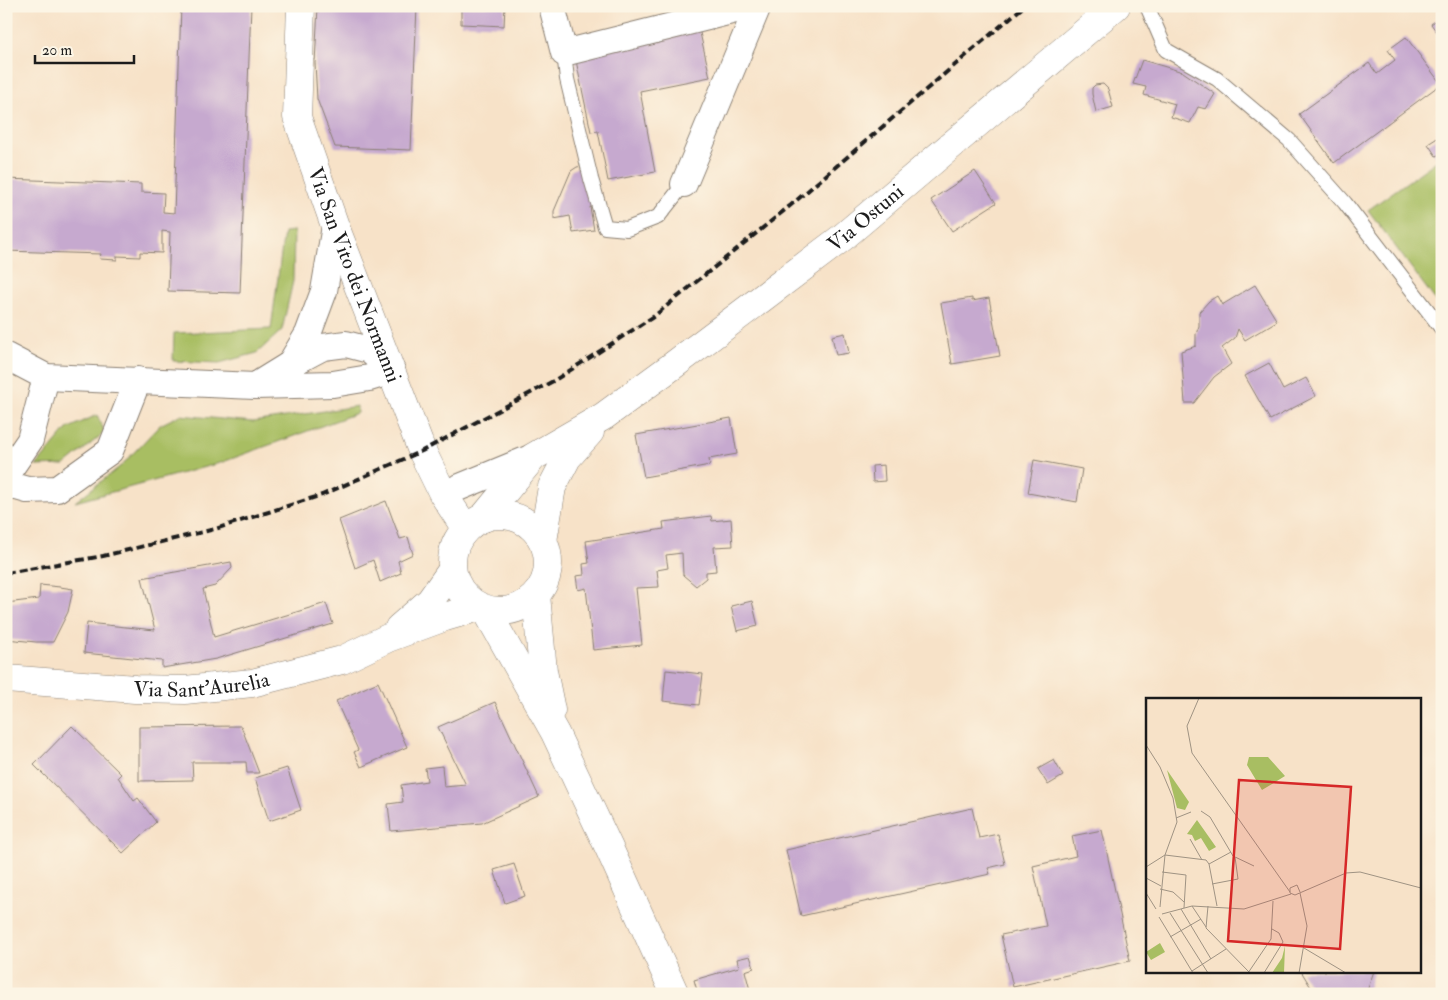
<svg xmlns="http://www.w3.org/2000/svg" width="1448" height="1000" font-family="'IM FELL Double Pica',serif">
  <rect width="100%" height="100%" fill="#fcf5e5"/>
  <filter id="ink" filterUnits="userSpaceOnUse"><feTurbulence type="fractalNoise" baseFrequency=".02" numOctaves="2"/><feDisplacementMap in="SourceGraphic" scale="10" xChannelSelector="R" yChannelSelector="G"/><feConvolveMatrix kernelMatrix="1 2 1 2 8 2 1 2 1" color-interpolation-filters="sRGB"/></filter>
  <filter id="wash" filterUnits="userSpaceOnUse"><feTurbulence type="fractalNoise" baseFrequency=".0096" numOctaves="4" result="noise"/><feDisplacementMap in="SourceGraphic" scale="20" xChannelSelector="R" yChannelSelector="G"/><feGaussianBlur stdDeviation="1.12" result="paint"/><feColorMatrix in="noise" values="0 0 0 0 0 0 0 0 0 0 0 0 0 0 0 0 0 1.4 0 .05"/><feComposite in="paint" operator="in"/></filter>
  <g filter="url(#wash)">
    <rect width="100%" height="100%" fill="#f7e2c8"/>
    <g fill="#a8be62" stroke="#626d3f">
      <path d="M1442 157V309L1368 210Z"/>
      <path d="M294 231 293 281 282 330 257 353 219 363 173 361 174 333 271 329 284 232Z"/>
      <path d="M357 406V413L220 463 75 502 122 465 160 425 180 415 253 422Z"/>
      <path d="M97 415 105 432 65 465 36 466 67 429Z"/>
    </g>
    <g id="blocks">
      <g fill="#c6a9cf">
        <path d="M181 6H251L240 293 168 291 170 232 162 231V253L140 252V257L117 256V260L100 259 101 254 6 251V179L141 184V192L164 193 163 212 174 213Z"/>
        <path d="M318 6H417L411 150 335 147 317 99 315 63Z"/>
        <path d="M461 6H505L504 26 461 24Z"/>
        <path d="M1442 16V39L1431 24Z"/>
        <path d="M698 24 710 77 640 91 655 172 608 181 598 131 591 132 574 51Z"/>
        <path d="M1406 37 1441 84 1334 163 1299 114 1369 63 1377 74 1395 60 1388 50Z"/>
        <path d="M1142 60 1183 72 1215 94 1206 109 1198 107 1190 123 1171 117 1175 104 1144 95 1146 87 1133 84Z"/>
        <path d="M1103 84 1108 89 1113 107 1096 112 1092 94V88L1095 85Z"/>
        <path d="M1442 135V153L1436 156 1428 144Z"/>
        <path d="M583 166 595 207H590L594 230 573 233 570 216 554 219V211L571 171 577 167Z"/>
        <path d="M975 171 996 203 952 231 931 200Z"/>
        <path d="M1255 285 1277 321 1245 340 1238 329 1235 338 1222 348 1231 364 1214 377 1194 403H1185L1181 351 1196 346V334L1199 326V312L1209 301 1217 296 1222 305Z"/>
        <path d="M972 298V301L989 298 1000 356 952 364 941 303Z"/>
        <path d="M845 333 849 353 836 355 832 336Z"/>
        <path d="M1269 363 1283 390 1306 378 1316 396 1270 420 1245 376Z"/>
        <path d="M731 418 737 454 709 459 710 465 644 477 636 435Z"/>
        <path d="M1034 460 1082 469 1077 502 1028 493Z"/>
        <path d="M884 465 885 481 873 482 872 466Z"/>
        <path d="M386 501 400 539 408 537 413 554 398 561 401 573 380 582 373 560 355 568 339 520Z"/>
        <path d="M711 516 712 521 731 519 733 546 714 547 716 571 706 572V578L696 586 683 575 682 553 666 555 668 568 657 570 659 587 636 588 642 645 593 650 586 588 578 590 576 576 584 575 583 564 589 563 586 541 664 529 663 522Z"/>
        <path d="M231 562 232 568 215 586 203 589 214 637 326 603 333 624 216 659 162 668V661L84 653 87 623 155 630 142 578Z"/>
        <path d="M40 585 60 587 73 589 68 612 53 642H36L6 639V603L39 599Z"/>
        <path d="M752 601 758 626 737 631 731 606Z"/>
        <path d="M666 670 703 674 699 705 663 701Z"/>
        <path d="M378 682 407 747 361 767 354 752 358 750 336 701Z"/>
        <path d="M495 702 539 797 482 823 391 831 388 804 403 802 401 785 427 781 425 768 442 766 444 787 466 785 438 727Z"/>
        <path d="M72 726 121 774 118 777 134 801 138 798 156 822 123 853 34 765Z"/>
        <path d="M241 726 259 773H247L246 762H192L193 780 139 781V727Z"/>
        <path d="M1054 760 1063 776 1048 785 1038 769Z"/>
        <path d="M287 768 301 810 269 821 255 778Z"/>
        <path d="M972 808 979 838 998 834 1005 864 988 868 990 874 801 916 786 850Z"/>
        <path d="M1102 830 1130 961 1013 987 1001 935 1046 926 1033 866 1076 856 1072 836Z"/>
        <path d="M514 864 525 896 505 903 494 870Z"/>
        <path d="M750 956 754 968 745 971 751 994H698L694 980 739 967 737 959Z"/>
        <path d="M1301 971H1374L1366 994H1315Z"/>
      </g>
    </g>
  </g>
  <g filter="url(#ink)">
    <use href="#blocks" fill-opacity="0" stroke="#8a7f72" stroke-width="1"/>
    <g fill="none" stroke-linecap="round" stroke-linejoin="round">
      <defs>
        <g id="service">
          <path d="M1147 6 1166 50 1217 79 1289 140 1345 203 1442 329"/>
          <path d="M564 53 567 79 591 179 605 227 627 229 658 217 684 184"/>
        </g>
        <g id="minor">
          <path d="M552 6 564 53 752 6"/>
          <path d="M684 184 758 6"/>
          <path d="M6 356 46 377 255 386 333 384 369 378 392 371 369 350 346 344 323 347 289 365 255 386"/>
          <path d="M290 364 308 334 324 291 335 226"/>
          <path d="M6 475 30 440 46 377"/>
          <path d="M6 484 27 490 57 489 110 451 138 380"/>
          <path d="M443 494 533 457"/>
        </g>
        <g id="tertiary">
          <path id="s1" d="M301 6 297 117 335 226 422 451 443 494 466 529"/>
        </g>
        <g id="secondary">
          <circle cx="500" cy="563" r="48"/>
          <path id="s2" d="M483 518 533 457 604 416 671 367 843 237 1116 6"/>
          <path d="M543 541 552 487 567 458 590 432"/>
          <path d="M399 628 430 601 452 570"/>
          <path id="s3" d="M6 679 135 689 185 690 252 683 342 660 388 638 445 617 479 607"/>
        </g>
        <g id="primary">
          <path d="M536 595 543 671 551 710"/>
          <path d="M486 610 555 733 609 848 675 994"/>
        </g>
      </defs>
      <use href="#service" stroke="#8a7f72" stroke-width="16"/>
      <use href="#minor" stroke="#8a7f72" stroke-width="28"/>
      <use href="#tertiary" stroke="#8a7f72" stroke-width="29"/>
      <use href="#secondary" stroke="#8a7f72" stroke-width="29"/>
      <use href="#primary" stroke="#8a7f72" stroke-width="29"/>
      <use href="#service" stroke="#fff" stroke-width="14"/>
      <use href="#minor" stroke="#fff" stroke-width="26"/>
      <use href="#tertiary" stroke="#fff" stroke-width="28"/>
      <use href="#secondary" stroke="#fff" stroke-width="28"/>
      <use href="#primary" stroke="#fff" stroke-width="28"/>
      <path stroke="#1c1c1c" stroke-width="4" stroke-dasharray="8 4" stroke-linecap="butt" d="M6 573 103 556 215 529 322 495 422 451 555 380 653 317 791 205 1024 6"/>
    </g>
  </g>
  <g text-anchor="middle" stroke-width="4" stroke-linejoin="round" paint-order="stroke">
    <g font-size="21" fill="#1c1c1c" stroke="#fcf5e5">
      <text dy="7" stroke="none"><textPath href="#s2" startOffset="489">Via Ostuni</textPath></text>
      <text dy="7" stroke="none"><textPath href="#s1" startOffset="279">Via San Vito dei Normanni</textPath></text>
      <text dy="7" stroke="none"><textPath href="#s3" startOffset="196">Via Sant'Aurelia</textPath></text>
    </g>
  </g>
  <g transform="translate(1146 698)">
    <rect width="275" height="275" fill="#f7e2c8"/>
    <path d="M103 59H122L139 78 116 92 101 67ZM21 72 43 104 39 112 31 110ZM51 122 70 149 63 153 55 140 49 143 46 137 41 136ZM14 245 19 254 5 262 0 254ZM139 248 138 275H126L136 260Z" fill="#a8be62"/>
    <path fill="none" stroke="#9f9383" stroke-width="1" d="M53 0 41 28 46 55 144 194M0 47 14 69 27 100 31 124 19 157 14 209M55 113 64 119 87 158 108 168M30 120 45 114M44 141 56 162M19 157 60 162 63 166 71 208M63 166 85 154M0 169 19 157M16 174 40 177 38 210M0 180 15 188M66 186 92 181 89 159M14 191 27 194 38 204M154 194 151 187 144 190V195L149 197 200 175 214 174 275 190M0 195 10 211M46 208 60 229M62 208 60 230 103 274M35 211 65 261M24 215 62 275M16 216 46 208 98 211 145 196M13 219 47 275M24 239 55 221M158 250 200 275M46 273 80 251M102 275 125 241 127 203M118 275 137 244 133 235 126 231M153 275 161 228 154 195"/>
    <path fill="#d62828" fill-opacity="0.15" stroke="#d62828" stroke-width="2.5" d="M93 82 205 89 194 251 82 243Z"/>
    <rect width="275" height="275" fill="none" stroke="#1c1c1c" stroke-width="2.5"/>
  </g>
  <rect width="1448" height="1000" fill="none" stroke="#fcf5e5" stroke-width="25"/>
  <path d="M35 55v8h99v-8" fill="none" stroke="#1c1c1c" stroke-width="2.5"/>
  <text x="42" y="55" font-size="15" fill="#1c1c1c" stroke="#fcf5e5" stroke-width="4" paint-order="stroke">20 m</text>
</svg>
